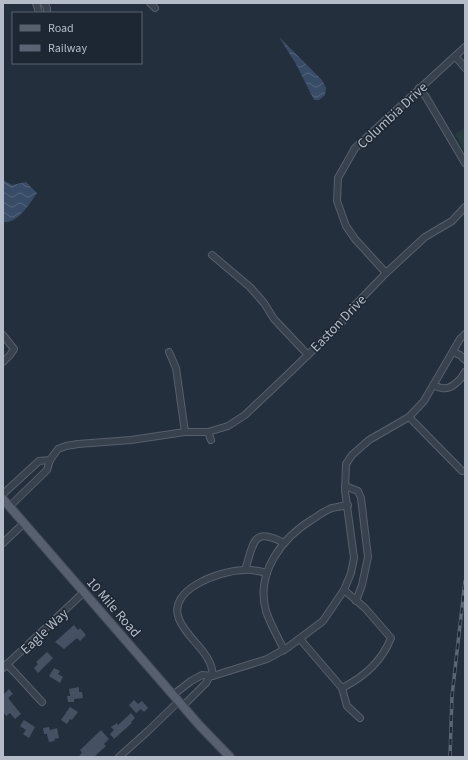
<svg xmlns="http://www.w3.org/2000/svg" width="468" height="760" font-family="'Source Sans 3',sans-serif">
  <defs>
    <pattern id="water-waves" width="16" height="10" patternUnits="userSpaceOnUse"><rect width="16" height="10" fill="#394c67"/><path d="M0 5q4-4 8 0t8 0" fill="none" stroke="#53647b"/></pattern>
  </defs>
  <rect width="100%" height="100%" fill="#242f3e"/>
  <path fill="#263c3f" d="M465 128V151L455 134Z"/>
  <g fill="url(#water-waves)">
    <path d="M279 37 322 80 326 88 325 95 319 100H314L296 64Z"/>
    <path d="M3 180 12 185 26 182 37 193C30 203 18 224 3 222Z"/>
  </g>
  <g fill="#455162">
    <path d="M74 625 78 630 80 628 86 635 80 641 77 638 64 649 55 642Z"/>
    <path d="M47 652 53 658 38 673 34 668 38 664 36 662Z"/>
    <path d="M54 668 60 671 58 674 63 677 60 683 49 676Z"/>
    <path d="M79 687V692H82L83 698 74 699V702H68L67 696H70L69 689Z"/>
    <path d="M9 689 13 694 8 698 21 714 15 719 10 713 6 716 3 712V692L4 694Z"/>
    <path d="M134 700 138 704 142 701 148 708 144 712 141 709 136 713 129 705Z"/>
    <path d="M70 707 78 712 72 720 70 719 67 724 61 720Z"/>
    <path d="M131 713 135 718 131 722 132 723 114 739 110 734 114 730 111 727 117 723 118 725Z"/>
    <path d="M24 720 35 727 29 738 23 734 26 730 20 726Z"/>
    <path d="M49 727 50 730 57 728 59 738 54 739 55 741 49 742 47 734H44L43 728Z"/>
    <path d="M101 730 109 739 104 744 106 746 94 757H78L82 753 80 750Z"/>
  </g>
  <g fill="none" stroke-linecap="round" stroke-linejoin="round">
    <defs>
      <g id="minor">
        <path d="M36 3 39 13"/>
        <path d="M44 3 47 8V13"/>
        <path d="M150 3 155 8"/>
        <path d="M455 56 465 68"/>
        <path d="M419 88 426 97 465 163"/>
        <path d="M212 255 250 287 264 303 274 319 308 355"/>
        <path d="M386 273 355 239 346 226 337 201 338 178 355 148 465 47"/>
        <path d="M3 335 14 349 10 355 3 362"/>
        <path d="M169 352 176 368 185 432"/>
        <path d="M453 352 460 355 465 360"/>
        <path d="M433 385C436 386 439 388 442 388 451 390 461 380 465 372"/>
        <path d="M409 417 462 471"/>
        <path d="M208 432 211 440"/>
        <path d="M345 486 358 491 361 498 368 557 362 585 356 601"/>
        <path d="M3 494 39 461 50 460"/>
        <path d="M10 506 47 470 50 460 58 449 66 446 78 444 131 440 185 432H208L228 426 245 415 283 379 342 322 355 305 386 273 425 237 452 221 465 207"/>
        <path d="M3 543 24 523"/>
        <path d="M245 570C254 543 252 526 284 543"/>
        <path d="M300 639 342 688C364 677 382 661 391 638L365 608 344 590"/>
        <path d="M284 650C278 637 270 624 266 611 255 572 283 537 313 519 319 515 326 510 332 508 337 507 343 506 348 505"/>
        <path d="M7 664 42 702"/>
        <path d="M3 668 84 592"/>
        <path d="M213 676C212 671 212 666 209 661 202 646 185 635 179 619 167 589 220 571 243 570 251 569 259 571 267 573"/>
        <path d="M342 688 347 706 360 718"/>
        <path d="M173 695 191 681 202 675 213 676 267 659 287 648 323 621 344 590 351 573 354 558 345 491 346 464 352 455 369 440 409 417 424 401 460 339 465 334"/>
        <path d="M183 706 206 683 210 676"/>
        <path d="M119 757 148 731 179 701"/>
      </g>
      <path id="major" d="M3 499 200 726 230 757"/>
    </defs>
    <use href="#minor" stroke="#565f6c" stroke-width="8"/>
    <use href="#major" stroke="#414a57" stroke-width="10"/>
    <use href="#minor" stroke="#38414e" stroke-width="6"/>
    <use href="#major" stroke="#56606e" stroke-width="8"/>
    <defs>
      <path id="rail" d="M450 757 452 696 465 581"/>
    </defs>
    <use href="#rail" stroke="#5a6575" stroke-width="3.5"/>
    <use href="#rail" stroke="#1d2633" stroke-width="2" stroke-dasharray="6" stroke-linecap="butt"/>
  </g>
  <g text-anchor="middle" stroke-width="3" stroke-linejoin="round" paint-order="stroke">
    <g font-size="14" fill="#b4bcc9" stroke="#1d2633">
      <text transform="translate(392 115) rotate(-43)" y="5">Columbia Drive</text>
      <text transform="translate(338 323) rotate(-46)" y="5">Easton Drive</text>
      <text transform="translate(114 607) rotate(49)" y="5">10 Mile Road</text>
      <text transform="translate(44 631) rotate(-43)" y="5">Eagle Way</text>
    </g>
  </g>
  <rect width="468" height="760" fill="none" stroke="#b4bcc9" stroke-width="8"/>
  <rect x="12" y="12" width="130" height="52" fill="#1d2633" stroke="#59626f"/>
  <rect x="20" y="25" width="20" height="6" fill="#56606e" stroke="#59626f"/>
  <text x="48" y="32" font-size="12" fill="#b4bcc9">Road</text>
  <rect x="20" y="45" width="20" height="6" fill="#5a6575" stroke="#59626f"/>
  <text x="48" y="52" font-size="12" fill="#b4bcc9">Railway</text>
</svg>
